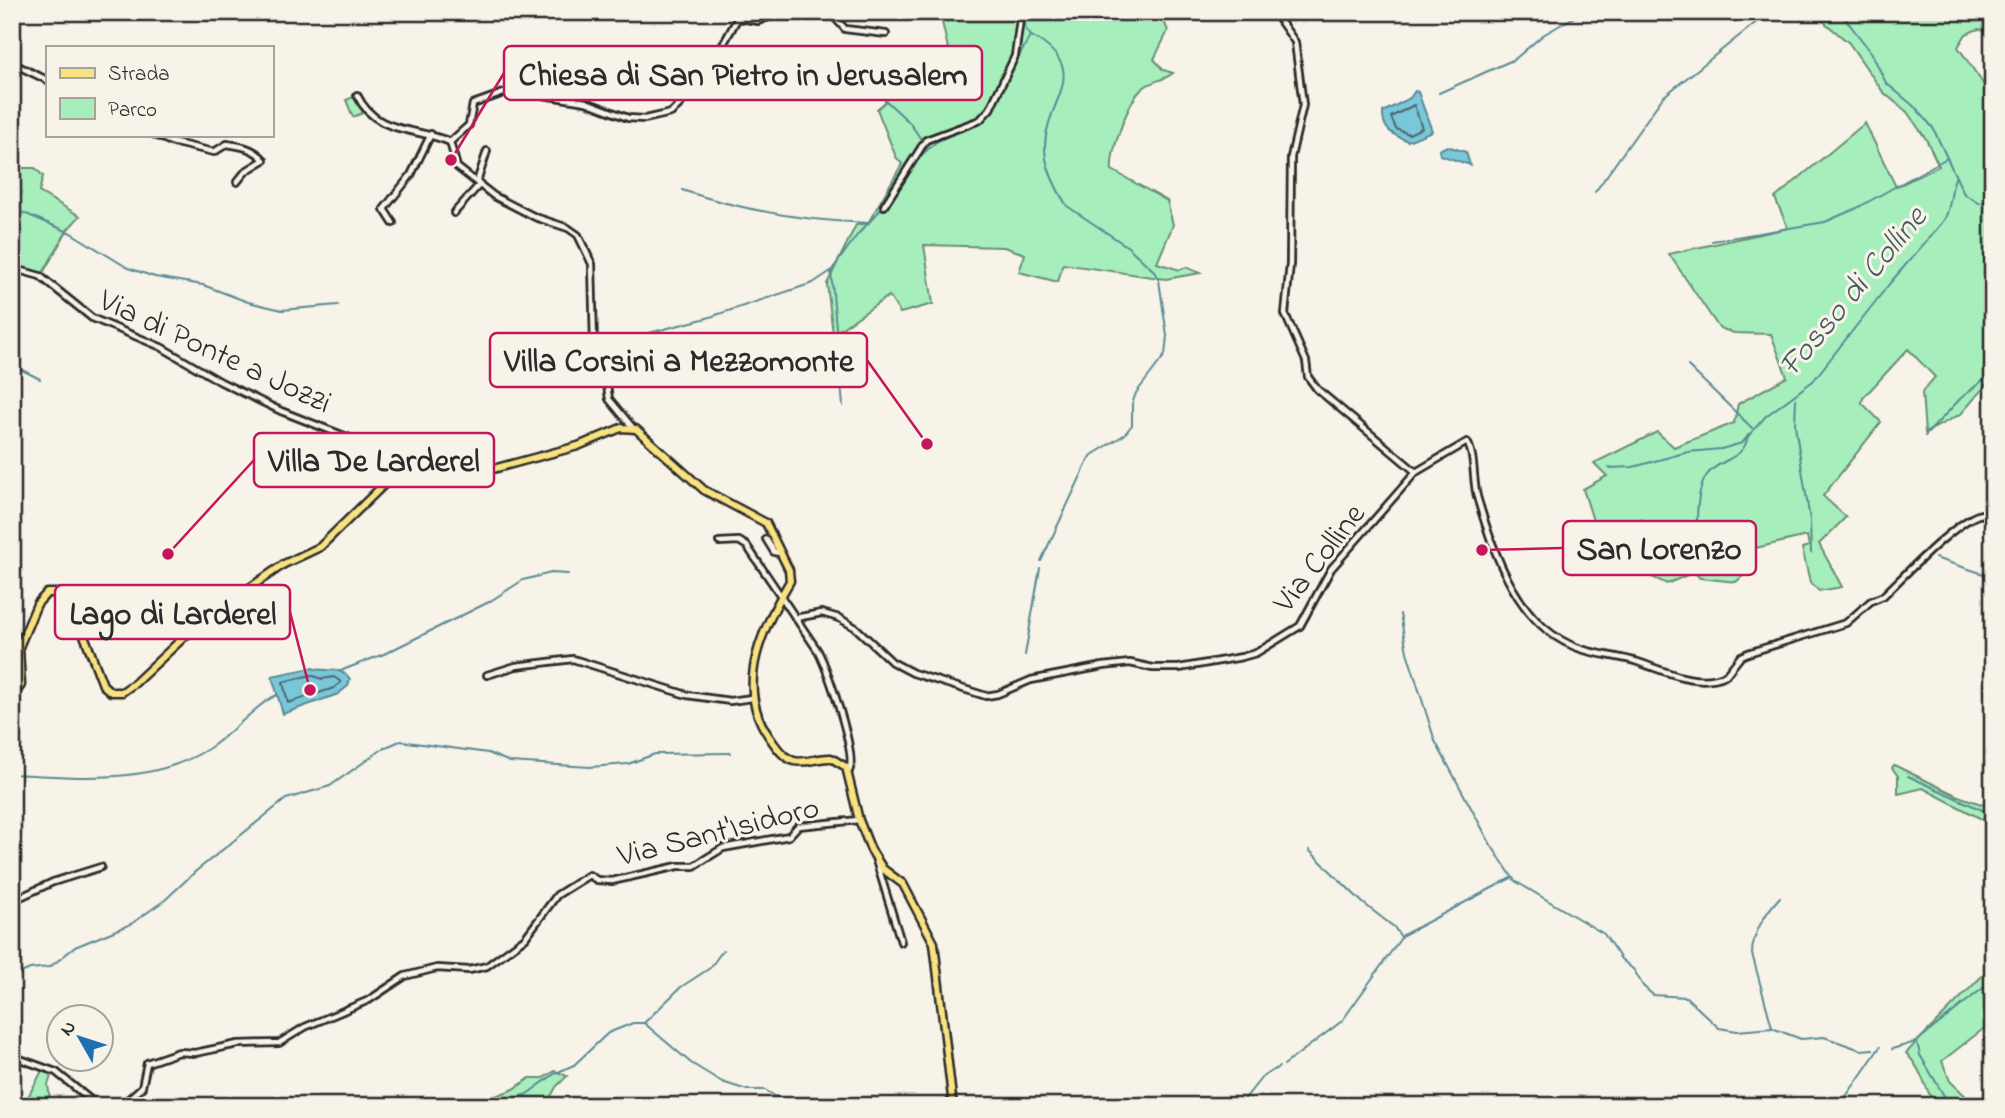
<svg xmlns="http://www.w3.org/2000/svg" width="2005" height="1118" font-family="'Indie Flower',sans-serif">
  <rect width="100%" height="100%" fill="#f7f3e8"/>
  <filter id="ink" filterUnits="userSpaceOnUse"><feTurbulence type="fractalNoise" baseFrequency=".0143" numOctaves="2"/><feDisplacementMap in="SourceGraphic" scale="14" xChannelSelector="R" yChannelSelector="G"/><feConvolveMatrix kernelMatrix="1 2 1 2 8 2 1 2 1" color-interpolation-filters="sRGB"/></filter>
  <g filter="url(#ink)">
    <g fill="#a6efbd" stroke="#688d74" stroke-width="2">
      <path d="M1164 12 1162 16 1168 31 1154 59 1163 70 1173 73C1162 82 1149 80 1139 92 1127 106 1110 152 1112 170L1167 201 1173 225 1157 263 1180 270 1186 267 1200 273 1166 279 1063 264 1058 282 1019 272 1025 254 1004 247 924 245 933 304 900 313 889 296 833 334 827 284 856 225 868 223 902 164 896 157 877 109 885 102 891 86 933 82 952 66 940 13Z"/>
      <path d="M1812 12H1993V31L1978 29 1966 34 1958 47 1993 98V377L1961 414 1925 433 1922 392 1935 377 1908 349 1863 398 1862 403 1881 422 1823 496 1846 517 1819 544 1842 587 1819 591 1810 582 1802 548 1809 546 1807 536 1747 550 1754 566 1736 582 1700 578 1694 572 1667 584 1637 570 1652 530 1641 519 1603 552 1583 489 1607 476 1594 463 1657 432 1674 447 1734 423 1738 404 1787 377 1771 334 1734 333 1719 328 1669 254 1788 228 1775 198 1865 123 1896 187 1939 166 1926 139 1907 112 1883 92 1849 43Z"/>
      <path d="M356 96 363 113 353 117 346 100Z"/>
      <path d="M35 168 43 176 39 192 80 216 68 229 43 273 12 264V168Z"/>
      <path d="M1894 765 1958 796 1993 808V825L1923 788 1898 794V776L1892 768Z"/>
      <path d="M1993 971V1028L1987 1026 1942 1061 1950 1081 1976 1106H1935C1925 1087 1921 1068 1906 1053L1986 972Z"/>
      <path d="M43 1069 52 1073 48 1085 51 1106H29L28 1097Z"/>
      <path d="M555 1071 567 1076 556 1087 546 1106H469L514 1089 530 1078H543Z"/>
    </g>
    <g fill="#7ac7d9" stroke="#5a8993" stroke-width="2">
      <path d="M1415 91 1418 92 1432 131 1408 141C1393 135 1382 130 1383 112L1410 98Z"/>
      <path d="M1447 146 1466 152 1470 165 1440 155 1439 150Z"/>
      <path d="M312 668C326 673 340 665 350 679L348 686 338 694 283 714 272 676Z"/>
    </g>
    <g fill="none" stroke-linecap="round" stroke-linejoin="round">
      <g stroke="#4b6971" stroke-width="2">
        <path d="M1414 105 1422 128 1409 134 1396 129 1391 117Z"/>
        <path d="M311 675 322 679 334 677 341 682 334 688 288 703 283 682Z"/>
      </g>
      <g stroke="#5a8993" stroke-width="2">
        <path d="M1024 12 1026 30 1030 34"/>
        <path d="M1840 12 1871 52 1886 83 1916 108 1933 128 1964 194 1979 203 1993 202"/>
        <path d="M1030 35C1095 71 1046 98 1045 146 1044 165 1057 191 1067 206L1128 247 1153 270 1159 280 1167 336 1165 355 1136 393 1132 404V425L1124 435 1092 455 1087 463 1041 561"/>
        <path d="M856 73 910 123 927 148"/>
        <path d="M1005 83 1030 36"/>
        <path d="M1439 93 1515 59 1543 35 1583 12"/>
        <path d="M915 161 936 142 971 125"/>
        <path d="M682 190C744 211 804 221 869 223"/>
        <path d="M896 191 905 178"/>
        <path d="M1595 192 1663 97 1769 12"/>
        <path d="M12 208 71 233 128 268 155 277 203 285 248 302 282 310 338 305"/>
        <path d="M1712 241 1825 222 1857 208 1947 158"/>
        <path d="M831 271 843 406"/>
        <path d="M602 345 707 318 813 283 831 271 858 234 884 206"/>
        <path d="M12 365 40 379"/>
        <path d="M1688 366 1752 428"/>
        <path d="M1796 398 1795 425 1810 520 1811 553"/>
        <path d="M1925 436 1961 398 1993 372"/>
        <path d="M1609 468 1633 467 1688 452 1721 449 1742 443 1766 416 1813 381 1890 283 1941 224C1951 213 1950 192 1955 178"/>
        <path d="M12 478H13"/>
        <path d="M1935 558 1993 577"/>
        <path d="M1699 568C1698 543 1692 496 1707 475 1720 457 1745 461 1748 435"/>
        <path d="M1400 614 1407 652 1435 741 1491 845 1515 881 1604 934 1621 959 1634 970 1643 986 1653 995 1686 997 1719 1028 1737 1031 1772 1028 1801 1039 1824 1037 1861 1050 1873 1049"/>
        <path d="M1025 655 1040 568"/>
        <path d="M340 671 384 654 489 602 523 580 551 573 568 574"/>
        <path d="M12 774C78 777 152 786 211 747 231 734 259 702 277 695"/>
        <path d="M1908 776 1993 815"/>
        <path d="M1309 850 1363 903 1394 927 1401 937"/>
        <path d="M12 977 30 969 50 967 75 947 131 924 165 900 196 871 286 799 330 786 384 748 400 741 488 753 510 762 590 767 628 764 655 754 730 753"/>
        <path d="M644 1023 681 987 710 968 723 950"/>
        <path d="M1772 1027 1752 954C1752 934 1766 912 1780 897"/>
        <path d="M1917 1042 1920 1055 1950 1106"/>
        <path d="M1892 1049 1916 1042 1993 980"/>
        <path d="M1284 1065 1342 1021 1403 935 1511 878"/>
        <path d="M491 1106 527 1094 556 1073 574 1065 608 1033 633 1023H644L691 1063 722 1082 747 1090H765L791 1106"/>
        <path d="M1239 1106 1262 1077 1279 1067"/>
        <path d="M1835 1106 1845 1098 1880 1047"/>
      </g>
      <path stroke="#cecbc2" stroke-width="8" stroke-dasharray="8 4" stroke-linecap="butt" d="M12 702V785"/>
      <defs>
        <g id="minor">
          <path d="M830 12 845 29 886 34"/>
          <path d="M739 18 758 21 781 12"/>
          <path d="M12 63 47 80"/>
          <path d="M357 95C377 136 414 126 450 142"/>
          <path d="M155 135 171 142 214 152 227 144C241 146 254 148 264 160L246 171 237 182"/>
          <path d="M450 142 469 125 473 104 512 90 586 102 628 118 645 119 671 113 703 81 741 12"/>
          <path d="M450 142 457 167 494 196 535 217 568 228 578 235 592 264 594 346 604 364 609 399 633 428"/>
          <path d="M477 182 487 151"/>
          <path d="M884 206 926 140 980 120 990 109 1015 56 1021 12"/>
          <path d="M454 213 480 184"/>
          <path d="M393 223 384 209 411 175 431 134"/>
          <path d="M12 268 40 276 92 318 161 347 221 382 281 411 408 461"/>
          <path d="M1416 472 1467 442C1476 457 1472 482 1478 500 1495 556 1518 628 1581 649 1599 655 1619 656 1638 662 1665 671 1698 688 1726 675L1741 656 1748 653 1846 623 1871 601 1883 596C1903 577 1960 517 1982 514L1988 518"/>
          <path d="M766 539 774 552 780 553"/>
          <path d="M719 542 739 541 747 546 818 651C827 669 858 755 849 771"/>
          <path d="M795 618 822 613 839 618 856 628 892 662 913 673 986 696 998 694 1031 680 1103 666 1130 663 1153 668H1179L1242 657 1256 653 1300 626 1331 569 1416 472 1317 389 1308 377 1306 361 1285 314 1290 264 1291 157 1303 105 1295 42 1274 12"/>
          <path d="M487 675 516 666 573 659 687 695 730 701 752 698"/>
          <path d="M875 857 901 942"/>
          <path d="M12 901 53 882 101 867"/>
          <path d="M12 1056 56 1072 98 1106"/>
          <path d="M121 1106 142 1087 147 1063 179 1052 195 1053 238 1044 279 1043 305 1027 369 1000 405 976 437 968 469 970 487 966 525 938 557 895 589 875 597 880 612 881 678 866H694L723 848 789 836 798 826 859 820"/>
          <path d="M945 1106 952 1100"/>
        </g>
        <path id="major" d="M12 698 21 685 19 647 37 604 47 593H61L71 601 103 685 111 692H122L135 683 199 623 284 564 320 547 408 461 482 472 578 446 621 428 636 429 704 490 766 523 789 570 790 581C763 627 734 685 768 735 775 745 782 757 794 761 807 764 819 757 831 758L846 767 859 820 871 850 883 869 903 884 934 943 953 1106"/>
      </defs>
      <use href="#minor" stroke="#2b2b2b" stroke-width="10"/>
      <use href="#major" stroke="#2b2b2b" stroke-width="11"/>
      <use href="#minor" stroke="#f7f3e8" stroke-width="4.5"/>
      <use href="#major" stroke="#f8e281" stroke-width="6"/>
    </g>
  </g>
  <g text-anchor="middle" stroke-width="6" stroke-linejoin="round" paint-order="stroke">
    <g font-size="32" fill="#2b2b2b" stroke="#f7f3e8">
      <text transform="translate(216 350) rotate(25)" y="11">Via di Ponte a Jozzi</text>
      <text transform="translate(1318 557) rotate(-52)" y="11">Via Colline</text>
      <text transform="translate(718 830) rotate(-14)" y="11">Via Sant'Isidoro</text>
    </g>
    <g font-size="33" font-style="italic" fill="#435a5f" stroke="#f7f3e8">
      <text transform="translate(1851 290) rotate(-50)" y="12">Fosso di Colline</text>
    </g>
  </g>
  <path fill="none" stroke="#c2185b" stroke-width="2.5" d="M451 160L504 73M927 444L867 360M168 554L254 460M1482 550L1563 548M310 690L290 612"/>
  <g fill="#c2185b" stroke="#f7f3e8" stroke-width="2.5">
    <circle cx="451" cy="160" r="7"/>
    <circle cx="927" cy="444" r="7"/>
    <circle cx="168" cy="554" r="7"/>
    <circle cx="1482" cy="550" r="7"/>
    <circle cx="310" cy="690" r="7"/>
  </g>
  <g fill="#f7f3e8" stroke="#c2185b" stroke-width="2.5">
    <rect x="504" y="46" width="478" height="54" rx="7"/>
    <rect x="490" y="333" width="377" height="54" rx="7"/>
    <rect x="254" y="433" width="240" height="54" rx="7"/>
    <rect x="1563" y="521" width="193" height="54" rx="7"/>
    <rect x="55" y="585" width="235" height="54" rx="7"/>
  </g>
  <g font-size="33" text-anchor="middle" font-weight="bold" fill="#2b2b2b">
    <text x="743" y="85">Chiesa di San Pietro in Jerusalem</text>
    <text x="679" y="371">Villa Corsini a Mezzomonte</text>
    <text x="374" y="471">Villa De Larderel</text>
    <text x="1659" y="559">San Lorenzo</text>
    <text x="173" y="624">Lago di Larderel</text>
  </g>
  <rect width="2005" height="1118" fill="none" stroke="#f7f3e8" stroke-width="42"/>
  <rect x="21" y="21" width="1963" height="1076" fill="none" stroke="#2b2b2b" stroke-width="2.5" filter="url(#ink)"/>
  <rect x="46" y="46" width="228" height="91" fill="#f7f3e8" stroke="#a5a39c" stroke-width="2"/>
  <rect x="60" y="68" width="35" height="10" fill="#f8e281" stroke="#a5a39c" stroke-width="2"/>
  <text x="108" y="80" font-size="21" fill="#2b2b2b">Strada</text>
  <rect x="60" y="98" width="35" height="21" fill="#a6efbd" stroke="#a5a39c" stroke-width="2"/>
  <text x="108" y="116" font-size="21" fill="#2b2b2b">Parco</text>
  <g transform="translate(80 1038) rotate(309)"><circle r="33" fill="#f7f3e8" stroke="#a5a39c" stroke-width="2"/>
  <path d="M0-5L12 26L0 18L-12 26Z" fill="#1f6fb2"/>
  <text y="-10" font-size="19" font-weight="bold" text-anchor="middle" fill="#2b2b2b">N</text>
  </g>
</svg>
